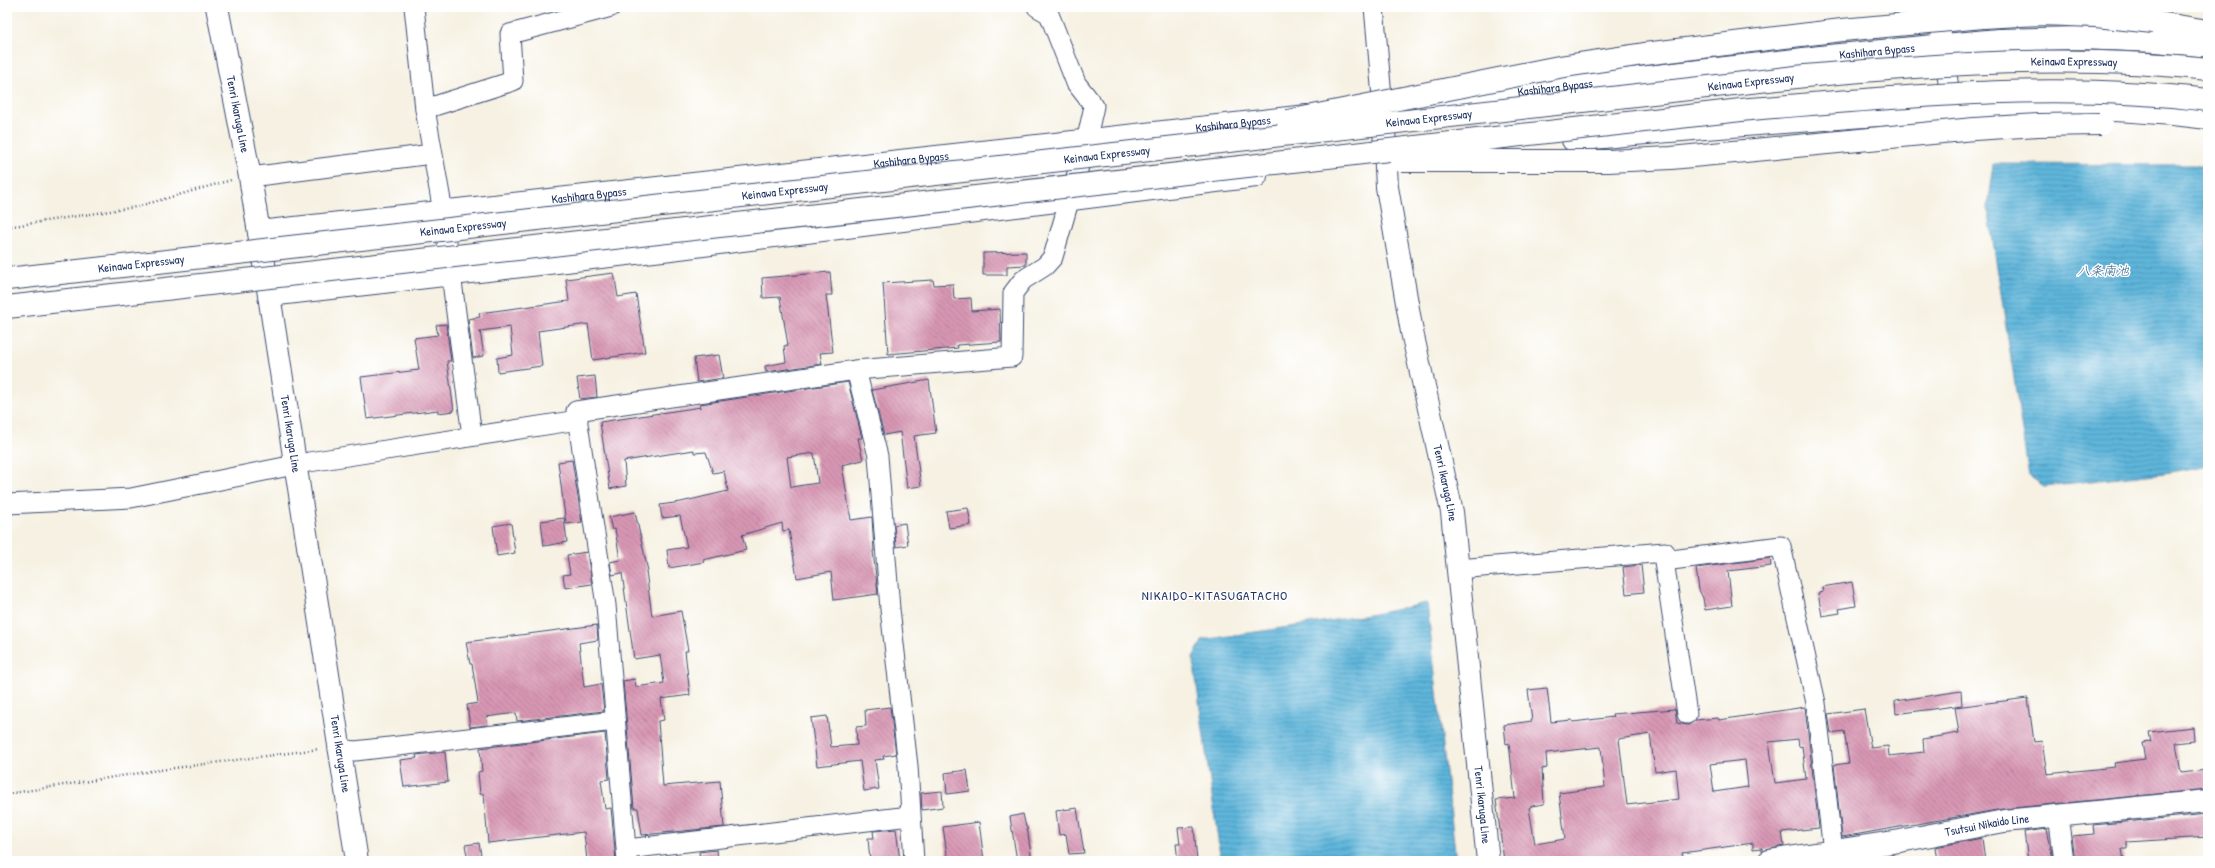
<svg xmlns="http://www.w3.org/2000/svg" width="2215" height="868" font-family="'Patrick Hand','Klee One',sans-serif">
  <defs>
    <pattern id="water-rules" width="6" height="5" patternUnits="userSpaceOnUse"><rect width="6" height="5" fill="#5eb6db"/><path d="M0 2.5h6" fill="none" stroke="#4d94b5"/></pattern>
    <pattern id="building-back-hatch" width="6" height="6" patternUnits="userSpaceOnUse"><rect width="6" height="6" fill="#d896b3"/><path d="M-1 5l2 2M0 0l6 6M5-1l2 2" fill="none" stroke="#ae7b95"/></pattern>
  </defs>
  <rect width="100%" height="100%" fill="#fff"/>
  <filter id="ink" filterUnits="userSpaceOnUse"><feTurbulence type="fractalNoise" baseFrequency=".025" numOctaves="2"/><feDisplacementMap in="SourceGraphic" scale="8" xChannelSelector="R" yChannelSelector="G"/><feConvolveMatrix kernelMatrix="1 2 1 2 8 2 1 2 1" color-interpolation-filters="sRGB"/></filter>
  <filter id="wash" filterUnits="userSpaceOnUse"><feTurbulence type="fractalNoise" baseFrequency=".012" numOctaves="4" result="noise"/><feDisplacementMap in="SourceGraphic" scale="16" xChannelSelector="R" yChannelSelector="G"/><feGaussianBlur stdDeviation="0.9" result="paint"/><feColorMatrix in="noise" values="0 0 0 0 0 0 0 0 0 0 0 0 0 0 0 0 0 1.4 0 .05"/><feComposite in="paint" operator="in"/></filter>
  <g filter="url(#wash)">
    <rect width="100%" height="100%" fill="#f6f1e2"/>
    <g fill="url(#water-rules)" stroke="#3c729c">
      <path d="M1994 164 2194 165 2208 168V465L2165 473 2044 486 2029 476 1988 208Z"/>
      <path d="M1427 603 1456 861H1221L1193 657 1203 640 1375 614Z"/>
    </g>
    <g id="blocks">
      <g fill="url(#building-back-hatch)" fill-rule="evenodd">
        <path d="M1026 252V265L1007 266V275H983V253Z"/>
        <path d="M830 272 832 295H826L833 352 820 353 822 364 766 372 765 366 786 362 784 346 788 345 780 297 763 298 762 278Z"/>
        <path d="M614 273 618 297 636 294 645 352 593 360 588 324 538 331 542 366 498 372 497 358 513 355 510 327 480 331 484 356 473 358 468 319 480 317 479 313 569 301 566 279Z"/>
        <path d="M933 280 934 285 953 284 954 299 971 298 972 311 1000 309 1001 342 957 345 958 348 888 354 883 283Z"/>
        <path d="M446 324 451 361H447L454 411 438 413V410L367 419 361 377 419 370 414 338 438 335 436 325Z"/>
        <path d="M719 355 723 378 697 382 694 358Z"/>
        <path d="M595 376 597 397 580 399 577 378Z"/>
        <path d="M929 380 936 433 914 436 921 486 907 488 900 432 884 435 872 390Z"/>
        <path d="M848 382 862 438H858L863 460 842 465 851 520 872 517 874 551H873L878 594 834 600 831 572 797 578 789 530 783 531 782 523 742 535 746 550 703 560 704 562 669 568 667 550 687 547 680 516 662 518 660 505 681 502 728 491 724 471 713 473 706 452 694 453V450L624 461 626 486 610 489 600 422 701 407 700 404ZM814 453 818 483 791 487 787 457Z"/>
        <path d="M572 460 582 522 566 524 558 462Z"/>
        <path d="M968 508 971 525 949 528 946 511Z"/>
        <path d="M635 512 648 571H646L652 616 681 611 688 651H685L690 695 661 699 664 720 658 721 663 786 720 781 724 827 642 835 638 808H634L623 681 635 679 636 687 664 683 660 655 634 659 622 573 612 575 610 562 620 560 615 529 612 530 609 517Z"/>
        <path d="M564 518 567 542 544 546 541 521Z"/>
        <path d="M511 523 515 553 497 556 493 526Z"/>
        <path d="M905 523 908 545 896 547 894 525Z"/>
        <path d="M587 552 592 584 565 588 563 575 570 574 567 555Z"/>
        <path d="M1770 558 1771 566 1728 571 1732 606 1705 610 1703 598 1699 590 1696 568Z"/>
        <path d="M1641 565 1644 592 1626 594 1623 567Z"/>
        <path d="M1852 582 1856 606 1839 609 1840 613 1822 616 1818 593 1823 592 1822 587Z"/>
        <path d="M597 625 598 640 579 643 584 687 601 684 604 711 517 721 516 713 486 717 488 725 470 727 467 705 478 703 472 664H470L466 642Z"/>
        <path d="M1547 688 1551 722 1572 720 1573 722 1613 717 1612 714 1675 709 1677 723 1688 725 1696 720 1718 718 1719 720 1805 707 1819 828 1782 832 1784 846 1762 851V848L1753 849V843L1704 850 1682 853 1683 861H1504L1496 800 1515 798 1509 743 1506 744 1504 725 1532 721 1528 690ZM1650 734 1655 772 1676 769 1679 799 1627 805 1619 739ZM1798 739 1799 747 1802 746 1806 779 1775 783 1769 742ZM1601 747 1605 787 1559 793 1565 839 1535 844 1529 808 1532 806 1544 804 1542 769 1547 768 1546 753ZM1745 760 1748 787 1714 792 1710 764Z"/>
        <path d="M1961 691 1962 705 1896 714 1895 701Z"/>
        <path d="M2028 698 2034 742 2042 741 2047 774 2115 767 2114 763 2145 759 2142 743 2151 742 2149 732 2193 727 2194 741 2176 743 2181 773 2207 770 2208 789 2003 809 1842 837 1834 765 1849 763 1844 731 1831 733 1828 714 1864 709 1871 748 1888 746 1889 756 1924 752 1923 739 1959 733 1955 707Z"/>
        <path d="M890 707 896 754 883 756 884 759 875 760 879 789 864 791 860 761 817 766 811 718 827 716 831 747 857 745 856 727 866 726 865 710Z"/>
        <path d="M605 733 609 779 601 780 605 809 611 808 616 861H587L584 832 488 843 484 794H480L478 772 482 771 480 748Z"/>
        <path d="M445 752 448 782 404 787 400 760 417 758 416 755Z"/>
        <path d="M967 770 970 791 947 794 945 773Z"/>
        <path d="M942 791 943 807 922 810 921 793Z"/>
        <path d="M1077 808 1084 853 1069 854 1066 834 1059 835 1056 811Z"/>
        <path d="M1023 814 1026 827H1027L1032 861H1017L1010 817Z"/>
        <path d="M2208 814V837L2127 842V849H2122L2124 861H2075L2072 836 2094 834 2093 825Z"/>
        <path d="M979 822 984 861H948L943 827Z"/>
        <path d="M1194 827 1197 861H1178L1176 844H1180L1178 828Z"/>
        <path d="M896 829 900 861H870L868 838H874L873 831Z"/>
        <path d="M2047 829 2053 859 2028 861 2024 832Z"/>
        <path d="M1982 838 1985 861H1937L1935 847Z"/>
        <path d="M479 843 482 861H468L465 845Z"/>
        <path d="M717 850 718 861H700L699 852Z"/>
        <path d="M1893 855V861H1852Z"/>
      </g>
    </g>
  </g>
  <g filter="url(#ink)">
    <use href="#blocks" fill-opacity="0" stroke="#3c4c72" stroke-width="1"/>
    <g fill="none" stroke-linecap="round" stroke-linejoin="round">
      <defs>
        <g id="street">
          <path d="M414 7 425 109 443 212 472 436"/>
          <path d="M1374 7 1383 108"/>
          <path d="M1937 7 1952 108"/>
          <path d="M425 109 513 81 510 34 611 7"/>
          <path d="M250 177 432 154"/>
          <path d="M856 370 878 456 890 609 908 766 914 861"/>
          <path d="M7 504 131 498 309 462 578 420"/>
          <path d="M1664 561 1687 714"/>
          <path d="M1458 569 1665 552 1664 561 1781 546 1816 703 1833 852"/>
          <path d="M338 749 355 751 615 721"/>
          <path d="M2058 815 2064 861"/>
          <path d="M627 849 910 816"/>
          <path d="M627 861 606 605 576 411 856 370 1012 357 1013 293 1023 280 1045 266 1053 257 1086 142 1094 106 1076 83 1049 14 1037 7"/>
        </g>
        <g id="secondary">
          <path id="s1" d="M217 7 250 177 269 295 357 861"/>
          <path id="s2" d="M1383 108 1387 187 1412 332 1452 512 1488 861"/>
          <path id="s3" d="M1769 861 1900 841 2004 821 2208 801"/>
        </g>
        <g id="highway">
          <path d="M2153 22 2208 31"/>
          <path id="s4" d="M1423 103 1829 56 1998 40 2078 38 2156 41 2208 46"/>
          <path d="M1573 140C1657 131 1741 125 1825 119 1952 109 2080 102 2208 118"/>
          <path id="s5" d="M259 232 1307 116"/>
          <path d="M269 295 671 249 1256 176"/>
        </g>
      </defs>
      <use href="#street" stroke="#3c4c72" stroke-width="21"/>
      <use href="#secondary" stroke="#3c4c72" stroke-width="24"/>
      <use href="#highway" stroke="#3c4c72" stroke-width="24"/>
      <g stroke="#3c4c72" stroke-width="2.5" stroke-dasharray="1 3" stroke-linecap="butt">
        <path d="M7 227 136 207 231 180"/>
        <path d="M7 794 152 771 319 749"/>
      </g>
      <use href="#street" stroke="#fff" stroke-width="19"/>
      <use href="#secondary" stroke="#fff" stroke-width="22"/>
      <use href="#highway" stroke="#fff" stroke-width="22"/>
      <defs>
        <g id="highway-bridge">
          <path d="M1288 121 1559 67 1644 54 1842 30 1983 17 2040 14 2096 16 2153 22"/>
          <path d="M1402 161H1608L1671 158 1974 129 2038 125 2101 124"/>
          <path id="s6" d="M7 279 1805 76C1939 64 2074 54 2208 69"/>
          <path d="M7 307 1750 109C1903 97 2055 81 2208 100"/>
        </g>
      </defs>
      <use href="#highway-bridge" stroke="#3c4c72" stroke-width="24" stroke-linecap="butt"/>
      <use href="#highway-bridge" stroke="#fff" stroke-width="22"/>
    </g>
  </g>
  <g text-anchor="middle" stroke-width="3" stroke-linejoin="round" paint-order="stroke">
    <g font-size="12" fill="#1b2f5e" stroke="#fff">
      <text dy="4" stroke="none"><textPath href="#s4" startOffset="457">Kashihara Bypass</textPath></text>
      <text dy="4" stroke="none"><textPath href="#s6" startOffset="2079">Keinawa Expressway</textPath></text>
      <text dy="4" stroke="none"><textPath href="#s6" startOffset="1755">Keinawa Expressway</textPath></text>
      <text dy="4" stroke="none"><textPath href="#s4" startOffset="133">Kashihara Bypass</textPath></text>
      <text dy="4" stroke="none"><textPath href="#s1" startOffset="109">Tenri Ikaruga Line</textPath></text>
      <text dy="4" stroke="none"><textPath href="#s6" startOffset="1431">Keinawa Expressway</textPath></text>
      <text dy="4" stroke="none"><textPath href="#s5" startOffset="980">Kashihara Bypass</textPath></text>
      <text dy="4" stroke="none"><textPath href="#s6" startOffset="1107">Keinawa Expressway</textPath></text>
      <text dy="4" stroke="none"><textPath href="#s5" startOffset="656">Kashihara Bypass</textPath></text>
      <text dy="4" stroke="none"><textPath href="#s6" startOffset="783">Keinawa Expressway</textPath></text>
      <text dy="4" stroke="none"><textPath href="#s5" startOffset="332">Kashihara Bypass</textPath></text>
      <text dy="4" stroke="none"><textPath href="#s6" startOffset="459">Keinawa Expressway</textPath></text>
      <text dy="4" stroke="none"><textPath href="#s6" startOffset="135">Keinawa Expressway</textPath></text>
      <text dy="4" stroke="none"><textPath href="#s1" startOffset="433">Tenri Ikaruga Line</textPath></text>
      <text dy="4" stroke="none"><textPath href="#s2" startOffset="381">Tenri Ikaruga Line</textPath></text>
      <text dy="4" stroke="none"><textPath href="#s1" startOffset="757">Tenri Ikaruga Line</textPath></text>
      <text dy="4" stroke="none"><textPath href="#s2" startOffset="705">Tenri Ikaruga Line</textPath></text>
      <text dy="4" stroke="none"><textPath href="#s3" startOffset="221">Tsutsui Nikaido Line</textPath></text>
    </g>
    <g font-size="13" font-style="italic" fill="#325e8a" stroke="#fff">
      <text x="2103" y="275">八条南池</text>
    </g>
    <g font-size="13" letter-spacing="1" fill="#1b2f5e" stroke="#fff">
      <text x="1215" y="600">NIKAIDO-KITASUGATACHO</text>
    </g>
  </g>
  <rect width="2215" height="868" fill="none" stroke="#fff" stroke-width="24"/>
</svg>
